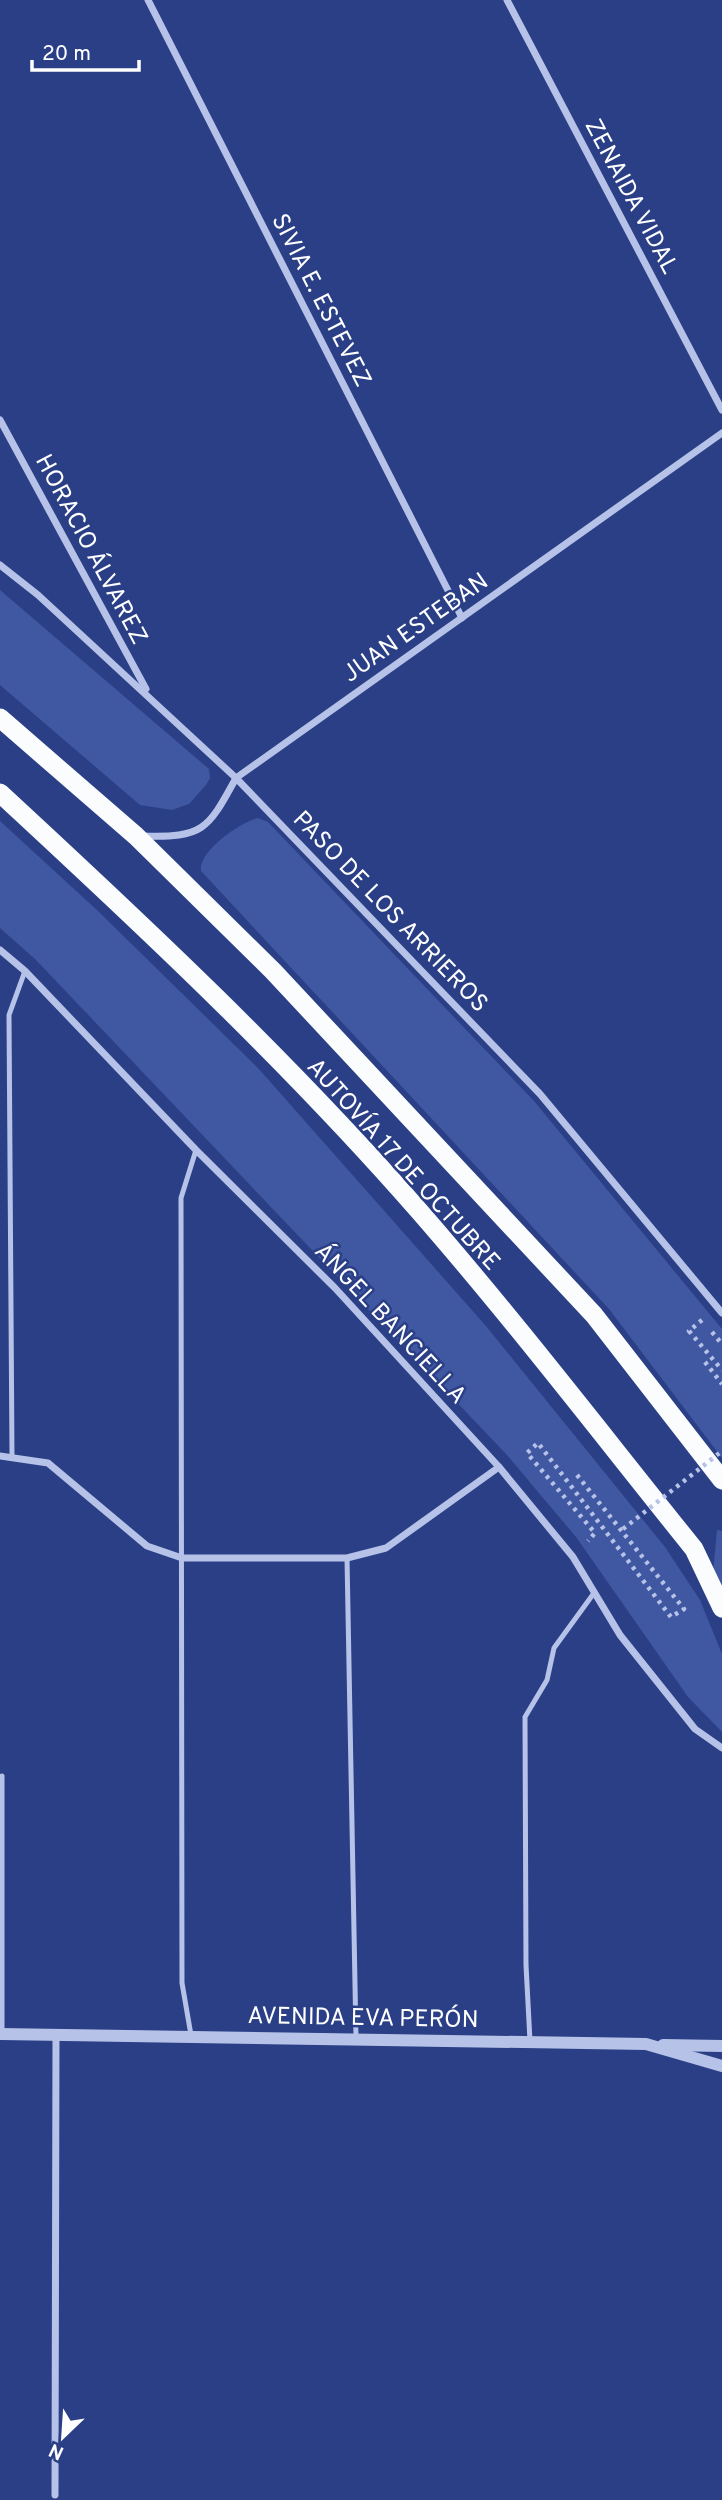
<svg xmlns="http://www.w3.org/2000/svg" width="722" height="2500" font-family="Overpass,sans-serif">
  <rect width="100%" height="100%" fill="#2a3f86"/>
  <g fill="#4057a2">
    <path d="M0 590 209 769 210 778 206 785 189 804 172 810 140 805 0 685Z"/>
    <path d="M258 818 268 822 534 1101 722 1329V1458L609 1309 201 871C198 851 241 822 258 818Z"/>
    <path d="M0 821 98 911 258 1068 486 1326 665 1547 700 1600 722 1654V1732L688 1697 576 1537 506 1454 36 960 0 928Z"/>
    <path d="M717 1530 722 1531V1608L712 1583Z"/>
  </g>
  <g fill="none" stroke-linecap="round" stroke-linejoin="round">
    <g stroke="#b6c2e7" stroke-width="4.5" stroke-dasharray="3.5 5" stroke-linecap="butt">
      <path d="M702 1320 689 1331 722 1370"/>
      <path d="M712 1332 722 1344"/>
      <path d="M705 1362 722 1384"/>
      <path d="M577 1475 684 1609 671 1617 538 1443 527 1453 595 1533 588 1541"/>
    </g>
    <g stroke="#b6c2e7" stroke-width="5">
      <path d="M12 1456 9 1015 25 971"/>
      <path d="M347 1558 356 2038"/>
      <path d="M2 2034V1776"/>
      <path d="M191 2035 182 1983 181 1198 196 1150"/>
      <path d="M530 2041 526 1965 525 1717 547 1680 554 1648 594 1593"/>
    </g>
    <g stroke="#b6c2e7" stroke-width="7">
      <path d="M148 0 462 618"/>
      <path d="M507 0 722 410"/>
      <path d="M0 420 146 689"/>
      <path d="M0 565 38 595 236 778 540 1094 722 1313"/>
      <path d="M143 836C204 838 208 829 236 778L722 433"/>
      <path d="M0 950 25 971 196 1150 335 1288 499 1467 573 1557 620 1635 695 1729 722 1748"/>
      <path d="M0 1456 48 1463 147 1546 182 1558H347L386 1548 499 1467"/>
      <path d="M55 2495 56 2034"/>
    </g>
    <g stroke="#b6c2e7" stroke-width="12">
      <path d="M0 2034 646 2044 722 2066"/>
      <path d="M663 2045 722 2046"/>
    </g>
    <g stroke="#fbfcfe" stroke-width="19">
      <path d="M0 718 136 836 273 971 594 1315 722 1480"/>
      <path d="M0 793C145 927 290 1063 420 1212 515 1321 603 1436 694 1549L722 1608"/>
    </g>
    <path stroke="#b6c2e7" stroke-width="4.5" stroke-dasharray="3.5 5" stroke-linecap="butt" d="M623 1529 722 1451"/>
  </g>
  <g text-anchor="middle" stroke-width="5" stroke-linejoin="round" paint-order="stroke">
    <g font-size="24" fill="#fff" stroke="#2a3f86">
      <text transform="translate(632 196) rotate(62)" y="8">ZENAIDA VIDAL</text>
      <text transform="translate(322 300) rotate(63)" y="8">SIVIA E. ESTEVEZ</text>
      <text transform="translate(92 549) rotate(62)" y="8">HORACIO ÁLVAREZ</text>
      <text transform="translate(415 627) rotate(-35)" y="8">JUAN ESTEBAN</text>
      <text transform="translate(391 911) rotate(46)" y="8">PASO DE LOS ARRIEROS</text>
      <text transform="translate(404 1164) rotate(48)" y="8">AUTOVÍA 17 DE OCTUBRE</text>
      <text transform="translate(391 1323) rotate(47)" y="8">ÁNGEL BANCIELLA</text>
      <text transform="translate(363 2017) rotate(1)" y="8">AVENIDA EVA PERÓN</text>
    </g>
  </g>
  <g transform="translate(63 2437) rotate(205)" stroke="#2a3f86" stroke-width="5" paint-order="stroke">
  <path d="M0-5L12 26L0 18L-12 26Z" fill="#ffffff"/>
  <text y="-10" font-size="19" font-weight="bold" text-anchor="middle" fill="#ffffff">N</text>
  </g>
  <path d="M32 60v10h107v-10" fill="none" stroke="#ffffff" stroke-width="3.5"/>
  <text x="42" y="60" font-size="21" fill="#ffffff" stroke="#2a3f86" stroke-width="5" paint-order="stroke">20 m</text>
</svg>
